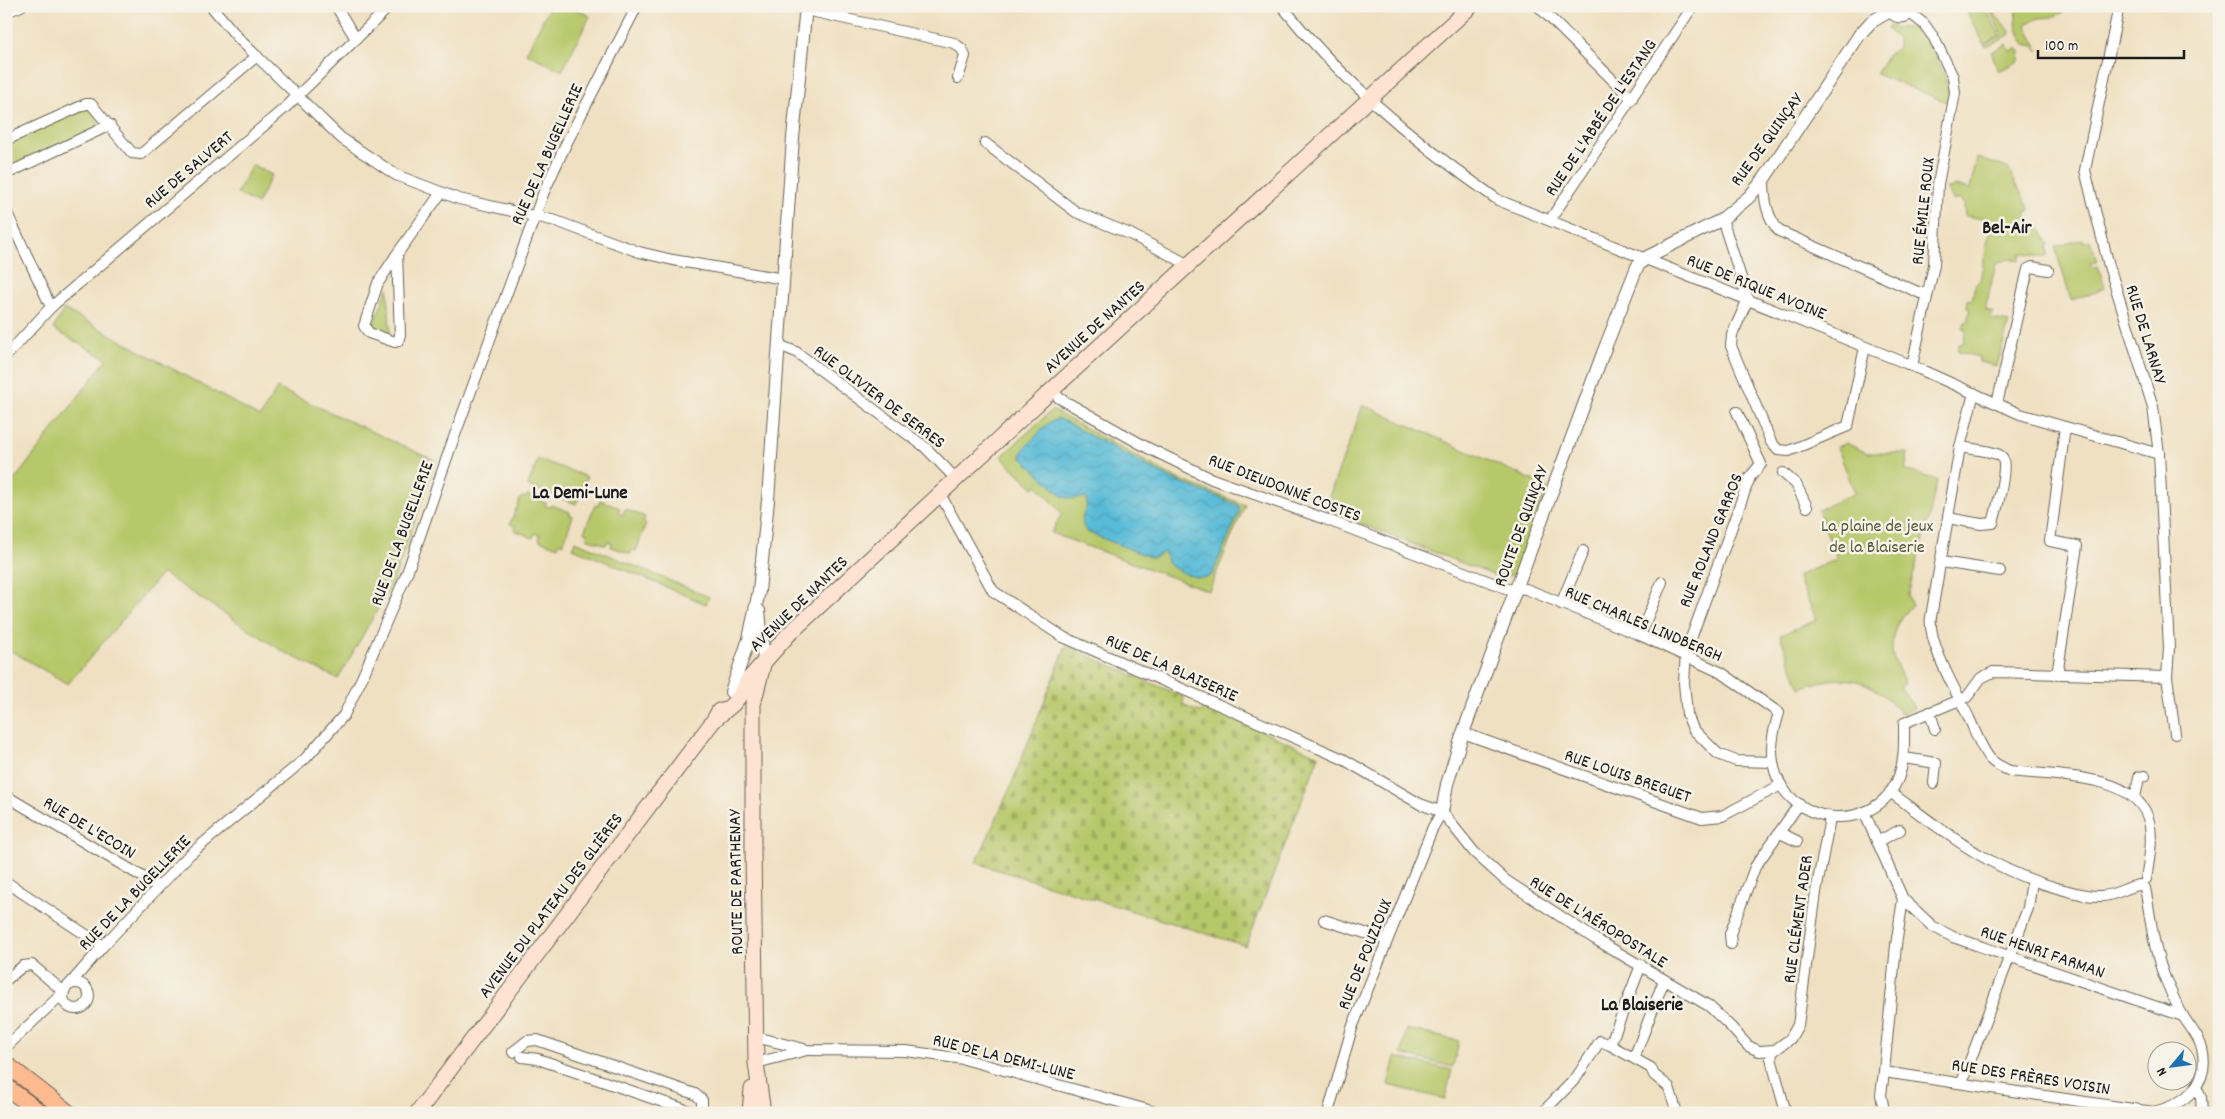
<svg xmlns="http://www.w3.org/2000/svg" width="2225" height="1119" font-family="Dekko,sans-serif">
  <defs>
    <pattern id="cemetery-stones" width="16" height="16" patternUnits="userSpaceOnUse" patternTransform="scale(1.25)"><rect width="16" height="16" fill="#b7c86b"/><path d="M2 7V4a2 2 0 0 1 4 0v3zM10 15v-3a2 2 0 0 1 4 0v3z" fill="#9dab5c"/></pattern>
    <pattern id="water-waves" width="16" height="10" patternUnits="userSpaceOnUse" patternTransform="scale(1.25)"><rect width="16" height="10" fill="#59bbd7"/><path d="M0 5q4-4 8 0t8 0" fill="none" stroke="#4da0b8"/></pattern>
  </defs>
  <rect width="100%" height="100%" fill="#f7f3e8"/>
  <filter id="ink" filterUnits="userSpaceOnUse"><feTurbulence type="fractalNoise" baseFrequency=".02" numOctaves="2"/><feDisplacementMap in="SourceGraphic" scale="10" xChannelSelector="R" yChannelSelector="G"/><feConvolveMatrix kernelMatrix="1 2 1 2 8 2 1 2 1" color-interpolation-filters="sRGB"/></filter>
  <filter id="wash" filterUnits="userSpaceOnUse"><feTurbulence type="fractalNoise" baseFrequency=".0096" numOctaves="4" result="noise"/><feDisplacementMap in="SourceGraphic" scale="20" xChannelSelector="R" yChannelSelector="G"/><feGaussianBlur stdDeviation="1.12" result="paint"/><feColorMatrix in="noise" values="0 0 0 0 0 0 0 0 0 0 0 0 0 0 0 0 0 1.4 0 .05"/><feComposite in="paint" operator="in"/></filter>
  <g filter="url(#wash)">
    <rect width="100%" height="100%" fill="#efe0c1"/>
    <g fill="#b7c86b" stroke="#6a7244">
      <path d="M550 6H570L590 16 562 71 526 53Z"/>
      <path d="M1976 6H1984L2000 36 1984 44 1967 12Z"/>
      <path d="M2018 6H2067L2069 9 2053 17 2039 18 2026 24 2039 51 2033 46 2025 44C2016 32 2014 20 2018 6Z"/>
      <path d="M1988 7 2010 31 2009 35 1986 47 1984 45 2002 35Z"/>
      <path d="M1889 26C1898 30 1908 26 1916 29 1931 36 1952 87 1949 103L1876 74 1888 55 1898 48V39L1887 29Z"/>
      <path d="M2007 44 2010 51 2017 49 2020 50 2019 61 1999 71 1991 52Z"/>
      <path d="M90 106 100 126 6 171V143Z"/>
      <path d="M1977 158 2008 168 2030 210 2025 213 2033 227 2038 224 2049 245 2047 246 2048 255 2042 257 2021 253 2019 261 2008 259 1996 264 1985 310 1993 312 1991 319 2009 322 1997 366 1979 362V357L1958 352 1959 344H1963L1966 330 1962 329 1964 322H1967L1970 308 1967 307 1968 299 1972 300 1975 285 1980 280 1990 229 1982 227 1984 219 1965 216 1964 204 1959 199 1954 201 1946 188 1958 186 1970 189Z"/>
      <path d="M252 165 272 175 257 204 237 193Z"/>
      <path d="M2083 239 2084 242 2090 240 2097 261 2090 263 2092 267 2098 266 2105 287 2099 289V291L2071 300 2055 247Z"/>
      <path d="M388 288 390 331 389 333 373 326Z"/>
      <path d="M64 309 260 417 277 388 436 461 392 584 338 679 284 652 162 573 68 684 6 648V491L107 359 53 329Z"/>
      <path d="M1363 405 1548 487 1514 574 1501 578 1324 510Z"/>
      <path d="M1052 410 1176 478 1245 505 1209 591 1051 533 1062 513 1037 485 1034 488 1001 457Z"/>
      <path d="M1846 443 1867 453H1908L1905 470 1937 480 1931 509 1908 595 1912 606C1899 615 1891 634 1892 651 1893 661 1901 674 1905 684L1900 686 1914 708 1902 714C1870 676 1845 672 1800 688L1780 635 1817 620 1797 576 1837 559 1818 510 1855 493 1837 447Z"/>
      <path d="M538 459 587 477 576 504 528 486Z"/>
      <path d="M527 495 546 503 545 506 550 507 551 505 570 512 569 514 573 516 563 544 559 542 558 547 539 540 540 535 535 533 533 538 514 530 515 526 510 524 521 497 525 498Z"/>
      <path d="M600 500 620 508 618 513 623 515 625 509 645 517 643 522 646 524 636 551 632 550 631 554 611 547 612 543 608 541 606 545 586 538 588 534 584 532 595 505 598 506Z"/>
      <path d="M575 541 709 597 706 604 573 548Z"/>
      <path d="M1407 1029 1459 1041 1453 1067 1401 1054Z"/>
      <path d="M1395 1057 1452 1070 1445 1099 1388 1085Z"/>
    </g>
    <path fill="url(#cemetery-stones)" stroke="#6a7244" d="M1066 646 1184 697 1183 704 1191 709 1201 712 1205 706 1319 756 1246 946 976 863 1010 788Z"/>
    <path fill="url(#water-waves)" stroke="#3a6c7a" d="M1058 418 1172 479 1238 505 1240 510 1212 575C1199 583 1178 571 1167 563L1165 552 1152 558 1087 532C1075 516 1091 510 1086 497L1074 499 1063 497 1021 457 1022 451 1048 423Z"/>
  </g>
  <g filter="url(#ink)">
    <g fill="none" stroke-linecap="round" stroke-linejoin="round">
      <defs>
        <g id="minor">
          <path d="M211 6 240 40 341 138 396 175 459 199 556 221 639 252 673 260 784 279"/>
          <path d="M336 6 356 39"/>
          <path d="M1282 6C1342 82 1419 145 1498 200L1908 364 2020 414 2159 454"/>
          <path d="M1538 6 1632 99"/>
          <path d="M2119 6 2085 170 2109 266 2153 407 2159 454 2169 648 2167 677 2175 734"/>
          <path d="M806 10 954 43 962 49 965 56 958 78"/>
          <path d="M6 12 21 6"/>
          <path d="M1910 13 1924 24 1934 38 1953 77 1955 93 1938 184 1934 265 1912 366"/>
          <path d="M6 140 86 104H91L132 153 141 154 257 56"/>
          <path d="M985 143 1076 212 1130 234 1189 265"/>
          <path d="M6 174 110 125"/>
          <path d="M1764 179C1764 198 1766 216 1779 231L1920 293H1927"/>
          <path d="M6 211 51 307"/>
          <path d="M1722 219 1748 299"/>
          <path d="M1550 220 1693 6"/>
          <path d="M397 254 378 283 364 326 369 333 395 342 398 341 400 335 397 254 441 193"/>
          <path d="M1748 299 1732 335 1731 346 1771 442 1778 450 1789 451 1848 426 1865 347"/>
          <path d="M779 345 796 352 925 447 956 479"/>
          <path d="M6 356 51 307 286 107 390 6"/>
          <path d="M1052 390 1059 398 1148 448 1212 479 1325 519 1511 590 1516 588 1526 589 1640 635 1722 673 1779 713C1774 729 1770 745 1773 762 1783 827 1876 838 1899 776 1905 758 1904 741 1904 723L1967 697 1981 678 1993 672 2167 677"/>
          <path d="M1974 393 1960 447 1931 617C1927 643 1958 694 1969 718 1975 731 1981 748 1990 759 1996 765 2003 768 2010 771 2050 776 2133 772 2148 818 2154 836 2149 860 2146 879"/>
          <path d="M1997 404 2028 269 2032 267 2048 270"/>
          <path d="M1737 412 1761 464 1750 477 1686 652 1684 683 1687 714 1693 729 1718 754 1736 761 1773 762"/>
          <path d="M1783 473 1796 484 1807 507"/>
          <path d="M940 494 993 591 1063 637 1343 759 1420 804 1442 812 1474 852 1505 880 1595 939 1709 1006 1730 1026 1748 1046 1759 1051 1775 1050 1790 1039 1798 1025 1816 892 1830 818"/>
          <path d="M1948 518 1981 524 1993 523C1996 512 2009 464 2002 457 1996 451 1970 449 1960 447"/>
          <path d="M1941 562 2000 571"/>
          <path d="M1561 604 1583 551"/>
          <path d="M1640 635 1662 582"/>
          <path d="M2057 675 2077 546 2050 541 2065 427"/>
          <path d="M1930 712 1935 729"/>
          <path d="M1463 733 1702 818 1722 816 1781 785"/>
          <path d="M1904 758 1936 763 1934 783"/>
          <path d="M1890 792C1945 832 1990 870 2057 888 2072 892 2087 897 2102 896 2114 896 2127 887 2139 885"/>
          <path d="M6 796 158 886"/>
          <path d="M2135 798 2139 777 2145 776"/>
          <path d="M1864 812 1903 899 1896 945 1884 1072 2153 1112C2184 1105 2211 1084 2202 1048 2199 1037 2189 1026 2183 1016 2176 1004 2170 990 2165 978 2153 949 2151 918 2145 888"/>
          <path d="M1780 833 1797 841"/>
          <path d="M1877 842 1900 830"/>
          <path d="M6 882 103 946"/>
          <path d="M1903 899 1932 926 1953 937 2183 1016"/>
          <path d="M1324 920 1387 940"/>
          <path d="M1731 944 1730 934 1755 867 1799 804"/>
          <path d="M6 980 23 966 32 965 64 992 6 1047"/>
          <circle cx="76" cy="996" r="13"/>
          <path d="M69 985 103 946 189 855 305 759 344 715 362 678 407 573 452 443 543 194 566 144 637 6"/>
          <path d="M756 1037 808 1050 906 1051 964 1059 1159 1113"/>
          <path d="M1610 1045 1651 1068 1654 1075 1669 1087 1677 1113"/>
          <path d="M1773 1051 1771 1058 1786 1113"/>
          <path d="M513 1052 527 1041 537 1040 695 1094 702 1100V1113"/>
          <path d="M522 1057 538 1059 695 1113"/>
          <path d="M1634 1058 1664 980"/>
          <path d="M756 1063 807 1050"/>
          <path d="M1962 1082 2028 908 2032 881"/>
          <path d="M2196 1087 2201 1098 2202 1113"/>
          <path d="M1883 1105 1881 1095 1884 1072"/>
          <path d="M1328 1113 1352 1028 1433 827 1442 812"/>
          <path d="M1542 1113 1576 1078 1600 1041 1610 1045 1641 965"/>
        </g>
        <g id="tertiary">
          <path d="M1888 6C1893 20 1908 20 1914 6"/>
          <path d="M759 611 764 661"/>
          <path d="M731 692 749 639 759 591 768 500 793 138 806 6"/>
          <path d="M1442 812 1447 784 1463 733 1603 353 1637 267 1645 258 1721 220 1749 197 1764 179 1860 34 1871 22 1890 11"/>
        </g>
        <g id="secondary">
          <path d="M763 665 753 704V849L756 1063 763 1113"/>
          <path d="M714 720 733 704 742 693 748 680 788 635 1052 390 1471 6"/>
          <path d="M417 1113 714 720 719 711"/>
          <path d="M750 1113 752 1089"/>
        </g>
        <g id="primary">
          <path d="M6 1064 69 1113"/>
          <path d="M6 1087 41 1113"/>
        </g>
      </defs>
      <use href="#minor" stroke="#666156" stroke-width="12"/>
      <use href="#tertiary" stroke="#666156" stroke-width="14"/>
      <use href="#secondary" stroke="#666156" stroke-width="17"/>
      <use href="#primary" stroke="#666156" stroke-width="18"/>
      <use href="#minor" stroke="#fff" stroke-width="10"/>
      <use href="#tertiary" stroke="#fff" stroke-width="12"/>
      <use href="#secondary" stroke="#fee3d2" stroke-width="15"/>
      <use href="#primary" stroke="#fcba8e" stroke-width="16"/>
    </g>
  </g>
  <g text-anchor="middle" stroke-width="5" stroke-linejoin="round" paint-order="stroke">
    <g font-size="18" fill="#1c1c1c" stroke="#f7f3e8">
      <text transform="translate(1600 117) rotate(-56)" y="6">RUE DE L'ABBÉ DE L'ESTANG</text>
      <text transform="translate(1766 139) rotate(-54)" y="6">RUE DE QUINÇAY</text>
      <text transform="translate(546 154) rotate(-66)" y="6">RUE DE LA BUGELLERIE</text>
      <text transform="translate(188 169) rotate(-40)" y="6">RUE DE SALVERT</text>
      <text transform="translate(1922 211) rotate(-84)" y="6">RUE ÉMILE ROUX</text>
      <text transform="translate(1757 286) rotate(22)" y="6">RUE DE RIQUE AVOINE</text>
      <text transform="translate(1094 326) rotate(-42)" y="6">AVENUE DE NANTES</text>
      <text transform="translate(2147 334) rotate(73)" y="6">RUE DE LARNAY</text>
      <text transform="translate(880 396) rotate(37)" y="6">RUE OLIVIER DE SERRES</text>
      <text transform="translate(1285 487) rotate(21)" y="6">RUE DIEUDONNÉ COSTES</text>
      <text transform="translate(1520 526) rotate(-70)" y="6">ROUTE DE QUINÇAY</text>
      <text transform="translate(401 533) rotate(-70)" y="6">RUE DE LA BUGELLERIE</text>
      <text transform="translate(1710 540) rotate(-68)" y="6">RUE ROLAND GARROS</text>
      <text transform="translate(798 603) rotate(-44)" y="6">AVENUE DE NANTES</text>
      <text transform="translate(1644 623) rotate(23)" y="6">RUE CHARLES LINDBERGH</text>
      <text transform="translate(1172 667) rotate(24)" y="6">RUE DE LA BLAISERIE</text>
      <text transform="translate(1628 775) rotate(19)" y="6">RUE LOUIS BREGUET</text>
      <text transform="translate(90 827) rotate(31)" y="6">RUE DE L'ECOIN</text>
      <text transform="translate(735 882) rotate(-91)" y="6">ROUTE DE PARTHENAY</text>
      <text transform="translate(134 892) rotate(-46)" y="6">RUE DE LA BUGELLERIE</text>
      <text transform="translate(550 905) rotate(-53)" y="6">AVENUE DU PLATEAU DES GLIÈRES</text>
      <text transform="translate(1797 919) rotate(-82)" y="6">RUE CLÉMENT ADER</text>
      <text transform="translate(1599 921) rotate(32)" y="6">RUE DE L'AÉROPOSTALE</text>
      <text transform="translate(2043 951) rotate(19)" y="6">RUE HENRI FARMAN</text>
      <text transform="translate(1364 954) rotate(-68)" y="6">RUE DE POUZIOUX</text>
      <text transform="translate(1004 1056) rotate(14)" y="6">RUE DE LA DEMI-LUNE</text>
      <text transform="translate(2031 1076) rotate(9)" y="6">RUE DES FRÈRES VOISIN</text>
    </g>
    <g font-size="18" fill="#525838" stroke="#f7f3e8">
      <text x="1877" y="531">La plaine de jeux<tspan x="1877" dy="21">de la Blaiserie</tspan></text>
    </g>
    <g font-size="19" font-weight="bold" fill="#1c1c1c" stroke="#f7f3e8">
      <text x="2007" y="233">Bel-Air</text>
      <text x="580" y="498">La Demi-Lune</text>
      <text x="1642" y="1010">La Blaiserie</text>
    </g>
  </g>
  <rect width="2225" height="1119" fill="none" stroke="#f7f3e8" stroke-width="25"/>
  <g transform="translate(2172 1066) rotate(241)"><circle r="24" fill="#f7f3e8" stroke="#9f9d96"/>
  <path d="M0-4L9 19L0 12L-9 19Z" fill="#1f6fb2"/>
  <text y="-8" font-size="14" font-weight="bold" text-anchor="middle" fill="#1c1c1c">N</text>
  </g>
  <path d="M2038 50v8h146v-8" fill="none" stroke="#1c1c1c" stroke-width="2.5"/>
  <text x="2045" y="50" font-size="15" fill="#1c1c1c" stroke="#f7f3e8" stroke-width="4" paint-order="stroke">100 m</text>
</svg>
